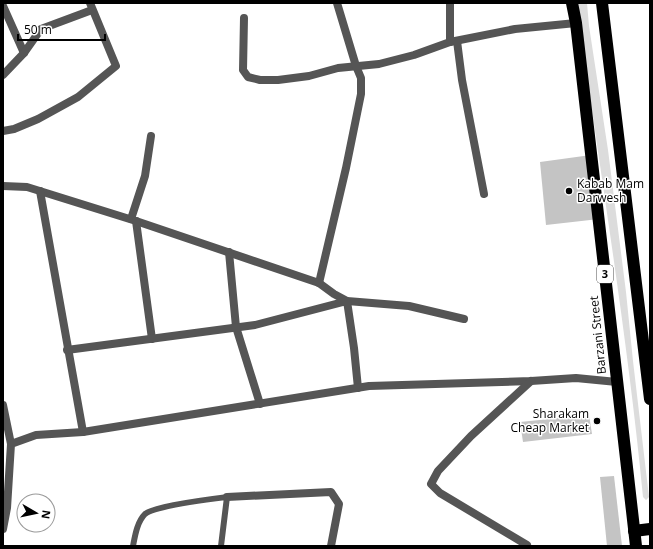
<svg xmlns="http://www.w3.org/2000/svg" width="653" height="549" font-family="'Open Sans',sans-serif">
  <rect width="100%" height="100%" fill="#fff"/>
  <path fill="#dcdcdc" d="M577 3H587L589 26 608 150 626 292 633 361 649 497 646 500 643 497C627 331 599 167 577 3Z"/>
  <g fill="#c4c4c4">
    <path d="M591 155 599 219 546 225 540 162Z"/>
    <path d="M589 415 592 434 523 442 520 422Z"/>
    <path d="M614 476 622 546H607L600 477Z"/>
  </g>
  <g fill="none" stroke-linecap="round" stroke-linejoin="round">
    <path stroke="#555" stroke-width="6" d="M133 546C135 536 137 522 145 514 154 506 211 499 227 497L221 546"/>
    <g stroke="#555" stroke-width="8">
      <path d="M3 6 24 53"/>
      <path d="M244 18 243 70 248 77 260 80H278L309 76 338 68 379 64 414 55 450 42 515 29 576 23"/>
      <path d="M457 41 462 80 484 194"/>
      <path d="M450 42V3"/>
      <path d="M3 75 24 53 41 29 92 10"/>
      <path d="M3 131 14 129 38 119 78 97 116 66 90 3"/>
      <path d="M3 186 27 187 136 221 319 283 334 294 347 301 409 306 464 319"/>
      <path d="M40 191 83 432"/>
      <path d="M131 219 145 176 151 136"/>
      <path d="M136 221 152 339"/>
      <path d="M229 252 236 327 260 404"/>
      <path d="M319 283 346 168 361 94V78L356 66 337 3"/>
      <path d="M67 350 255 325 347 301 354 348 358 388"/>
      <path d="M3 405 11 444"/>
      <path d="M227 497 331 492 339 504 331 546"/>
      <path d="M3 529 7 508 11 444 36 435 83 432 369 386 531 381 576 378 617 382"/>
      <path d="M527 545 440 493 431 484 438 471 471 436 531 381"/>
    </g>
    <g stroke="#000" stroke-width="12">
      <path d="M572 3 576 23 605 275 636 546"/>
      <path d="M602 3 650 399"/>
      <path d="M634 531 650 529"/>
    </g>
  </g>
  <g fill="#000" stroke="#fff" stroke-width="1.5">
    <circle cx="569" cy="191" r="4"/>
    <circle cx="597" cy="421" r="4"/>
  </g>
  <g text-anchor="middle" stroke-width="3" stroke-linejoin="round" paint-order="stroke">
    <rect fill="#fff" stroke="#4c4c4c" stroke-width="1" x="597" y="265" width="16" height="18" rx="3"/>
    <g font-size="11" font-weight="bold" fill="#000">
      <text x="605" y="278">3</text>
    </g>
    <g font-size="12" fill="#000" stroke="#fff" text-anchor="start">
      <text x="577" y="188">Kabab Mam<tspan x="577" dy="14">Darwesh</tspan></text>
      <text x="589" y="418" text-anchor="end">Sharakam<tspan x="589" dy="14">Cheap Market</tspan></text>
    </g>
    <g font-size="12" fill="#000" stroke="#fff">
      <text transform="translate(598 335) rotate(-96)" y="4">Barzani Street</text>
    </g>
  </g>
  <rect width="653" height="549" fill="none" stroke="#000000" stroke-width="8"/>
  <g transform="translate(36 513) rotate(99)"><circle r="19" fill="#ffffff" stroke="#999999"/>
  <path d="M0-3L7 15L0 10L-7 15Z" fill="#000000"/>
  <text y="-6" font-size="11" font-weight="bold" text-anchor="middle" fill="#000000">N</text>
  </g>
  <path d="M18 34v6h87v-6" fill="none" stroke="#000000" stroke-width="2"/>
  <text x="24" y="34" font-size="12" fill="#000000" stroke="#ffffff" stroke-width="3" paint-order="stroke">50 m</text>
</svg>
